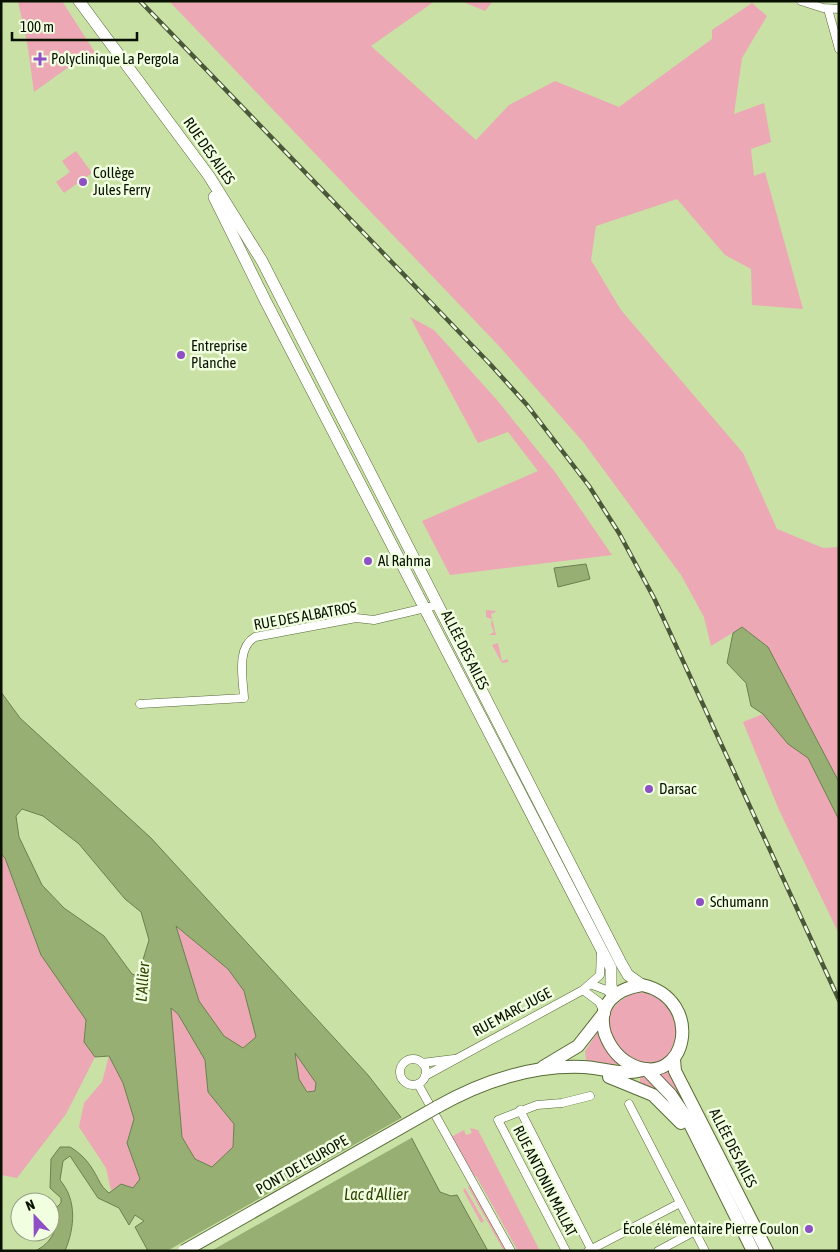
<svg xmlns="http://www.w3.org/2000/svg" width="840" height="1252" font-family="'Asap Condensed',sans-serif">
  <rect width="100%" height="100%" fill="#c9e1a5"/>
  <g fill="#eca8b5">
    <path d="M18 1H62L96 54 92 58 88 53 34 92 28 48Z"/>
    <path d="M169 1H435L371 46 476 140 509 105 555 81 619 107 712 39V30L752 3 767 16 742 58 734 114 764 103 771 142 751 149 754 176 765 172 803 309 752 305 751 269 725 255 677 199 596 226 591 260 621 310 743 453 777 529 823 548 839 547V782L768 647 742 627 711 646 704 617 681 575 584 443 499 346Z"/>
    <path d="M461 1H493L485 11Z"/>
    <path d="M76 151 92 173 64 193 56 182 70 172 62 161Z"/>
    <path d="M410 317 434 330 497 400 555 472 612 555 450 575 422 521 538 471 508 432 478 443Z"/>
    <path d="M486 610 497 611 491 614 496 635H489L494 632 491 625 492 619 486 617Z"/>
    <path d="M498 643 502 661 508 659V662L502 663 492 645Z"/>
    <path d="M763 714 788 744 808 758 839 820V934L779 810 743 722Z"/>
    <path d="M1 854 5 858 41 955 86 1020 84 1042 95 1057 66 1114 17 1178 1 1175Z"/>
    <path d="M175 925 228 969 244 991 256 1037 243 1048 224 1036 199 1001Z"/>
    <path d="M637 992C663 993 681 1017 674 1042 659 1101 561 1020 637 992Z"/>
    <path d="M170 1007 178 1014 205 1060 208 1092 234 1124 233 1147 213 1167 195 1159 182 1137Z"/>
    <path d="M599 1030 625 1066 586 1060 585 1051Z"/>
    <path d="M294 1051 316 1083 315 1091 308 1092 299 1079Z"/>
    <path d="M109 1056 123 1083 134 1119 127 1143 140 1179 133 1188 121 1185 111 1190 106 1168 79 1127 84 1103 102 1082Z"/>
    <path d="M669 1070 710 1149 657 1075Z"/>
    <path d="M647 1076 669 1102 640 1085V1077Z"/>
    <path d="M470 1128 478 1130 540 1251H518L476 1176 474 1177 451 1137 464 1130 466 1135 472 1133Z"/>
    <path d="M470 1185 508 1251H504L468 1187Z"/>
    <path d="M465 1188 484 1221 481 1223 463 1190Z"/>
  </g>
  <g fill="#97af73" stroke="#6c7f50" fill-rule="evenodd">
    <path d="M586 564 590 579 558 587 554 568Z"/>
    <path d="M742 627 768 647 839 782V820L808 758 788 744 763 714 751 706 746 683 727 663 733 633Z"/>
    <path d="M1 692 20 718 151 838 368 1075 400 1116 440 1192 451 1196 457 1195 488 1251H148L135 1227 144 1221 135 1215 129 1225 119 1208 98 1198 70 1156 63 1161 60 1180C77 1200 75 1227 65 1251H35C52 1243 60 1227 54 1210L61 1203V1198L50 1188 51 1159 60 1147H70C79 1152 88 1161 93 1170 99 1179 100 1186 109 1193L121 1184 133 1188 140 1179 127 1143 134 1119 123 1083 109 1056 95 1057 84 1042 86 1020 41 955 5 858 1 854ZM22 809 43 816 79 844 125 899 141 912 149 940 138 976 132 974 104 936 64 908 42 885 19 837 16 816ZM176 926 228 969 244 991 256 1037 243 1048 224 1036 199 1001ZM171 1008 178 1014 205 1060 208 1092 234 1124 233 1147 212 1167 195 1159 182 1137ZM295 1053 316 1083 315 1091 307 1092 299 1079Z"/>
  </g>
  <path fill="#c9e1a5" d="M403 1117 413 1137 211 1251H167Z"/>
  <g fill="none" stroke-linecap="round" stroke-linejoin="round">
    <defs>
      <g id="minor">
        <path d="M801 1 823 8 839 9"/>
        <path d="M828 9 839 49"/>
        <path d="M140 704 244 698C243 678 236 648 255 637L356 618 374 620 438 605"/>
        <path d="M590 984 606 990 613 996"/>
        <path d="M583 990 599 1002 604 1012"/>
        <circle cx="413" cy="1072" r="13"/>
        <path d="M422 1063 454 1059"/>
        <path d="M425 1076 583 990 600 975 601 952"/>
        <path d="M418 1084 511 1251"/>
        <path d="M629 1104 705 1251"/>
        <path d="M520 1110 591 1249"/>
        <path d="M566 1251 498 1120 537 1105 562 1103 590 1096"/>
        <path d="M588 1251 680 1203"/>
        <path d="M658 1251 695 1231"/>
      </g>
      <g id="secondary">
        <path d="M79 1 209 176 262 261 621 963 628 975 642 985"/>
        <path d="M214 197 265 300 611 968V986L614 994"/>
      </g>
      <g id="primary">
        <path d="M642 985C706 999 687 1090 632 1065 619 1059 610 1047 605 1034 596 1004 616 989 642 985Z"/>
        <path d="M674 1059 675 1071 767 1251"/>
        <path d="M543 1067 578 1046 604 1013"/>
        <path d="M646 1069 671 1095 688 1120 753 1251"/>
        <path d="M609 1077 653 1095 681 1123"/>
        <path d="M437 1107C481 1082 531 1065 583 1067 604 1068 622 1076 643 1070"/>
      </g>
    </defs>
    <use href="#minor" stroke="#566a33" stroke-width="9"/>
    <use href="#secondary" stroke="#566a33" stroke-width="12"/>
    <use href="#primary" stroke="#566a33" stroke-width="14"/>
    <use href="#minor" stroke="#fff" stroke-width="8"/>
    <use href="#secondary" stroke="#fff" stroke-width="11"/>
    <use href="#primary" stroke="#fff" stroke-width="12"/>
    <defs>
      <path id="rail" d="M140 1 490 364 527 405 589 486 619 533 654 598 839 1000"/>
    </defs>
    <use href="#rail" stroke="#4a5839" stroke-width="4.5"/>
    <use href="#rail" stroke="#f1fedf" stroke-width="2.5" stroke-dasharray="8" stroke-linecap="butt"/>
    <defs>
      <path id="primary-bridge" d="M184 1251 437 1107"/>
    </defs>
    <use href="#primary-bridge" stroke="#566a33" stroke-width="14" stroke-linecap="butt"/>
    <use href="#primary-bridge" stroke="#fff" stroke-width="12"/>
  </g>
  <g fill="#8f50c6" stroke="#f1fedf" stroke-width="2">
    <path d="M37.5 51.5h5v5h5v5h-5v5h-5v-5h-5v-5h5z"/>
    <circle cx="83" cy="182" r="5"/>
    <circle cx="181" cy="355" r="5"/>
    <circle cx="368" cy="561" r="5"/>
    <circle cx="649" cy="789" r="5"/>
    <circle cx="700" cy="902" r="5"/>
    <circle cx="809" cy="1229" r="5"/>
  </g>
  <g text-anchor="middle" stroke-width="5" stroke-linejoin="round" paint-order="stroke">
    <g font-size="15" fill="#081000" stroke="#f1fedf" text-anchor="start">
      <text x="51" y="64">Polyclinique La Pergola</text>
      <text x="93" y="178">Collège<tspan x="93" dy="17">Jules Ferry</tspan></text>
      <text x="191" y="351">Entreprise<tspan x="191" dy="17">Planche</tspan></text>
      <text x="378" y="566">Al Rahma</text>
      <text x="659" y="794">Darsac</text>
      <text x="710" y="907">Schumann</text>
      <text x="799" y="1234" text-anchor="end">École élémentaire Pierre Coulon</text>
    </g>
    <g font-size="15" fill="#081000" stroke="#f1fedf">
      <text transform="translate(209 151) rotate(55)" y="5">RUE DES AILES</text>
      <text transform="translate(305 616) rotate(-10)" y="5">RUE DES ALBATROS</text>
      <text transform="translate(465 650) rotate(63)" y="5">ALLÉE DES AILES</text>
      <text transform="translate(512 1012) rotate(-28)" y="5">RUE MARC JUGE</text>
      <text transform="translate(733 1148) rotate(63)" y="5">ALLÉE DES AILES</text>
      <text transform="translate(302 1165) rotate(-30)" y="5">PONT DE L'EUROPE</text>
      <text transform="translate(545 1181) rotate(63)" y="5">RUE ANTONIN MALLAT</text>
    </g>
    <g font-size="16" font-style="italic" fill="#304400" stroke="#f1fedf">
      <text transform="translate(142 982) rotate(-86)" y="6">L'Allier</text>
      <text x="376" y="1200">Lac d'Allier</text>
    </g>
  </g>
  <rect width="840" height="1252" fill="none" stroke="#081000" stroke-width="5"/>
  <g transform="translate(35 1217) rotate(338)"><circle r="24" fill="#f1fedf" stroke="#949f86"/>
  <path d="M0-4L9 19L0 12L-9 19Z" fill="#8f50c6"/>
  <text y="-8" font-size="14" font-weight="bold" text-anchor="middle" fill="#081000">N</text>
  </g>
  <path d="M12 32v8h125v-8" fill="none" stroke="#081000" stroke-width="2.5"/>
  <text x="20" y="32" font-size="15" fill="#081000" stroke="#f1fedf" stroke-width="4" paint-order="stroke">100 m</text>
</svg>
